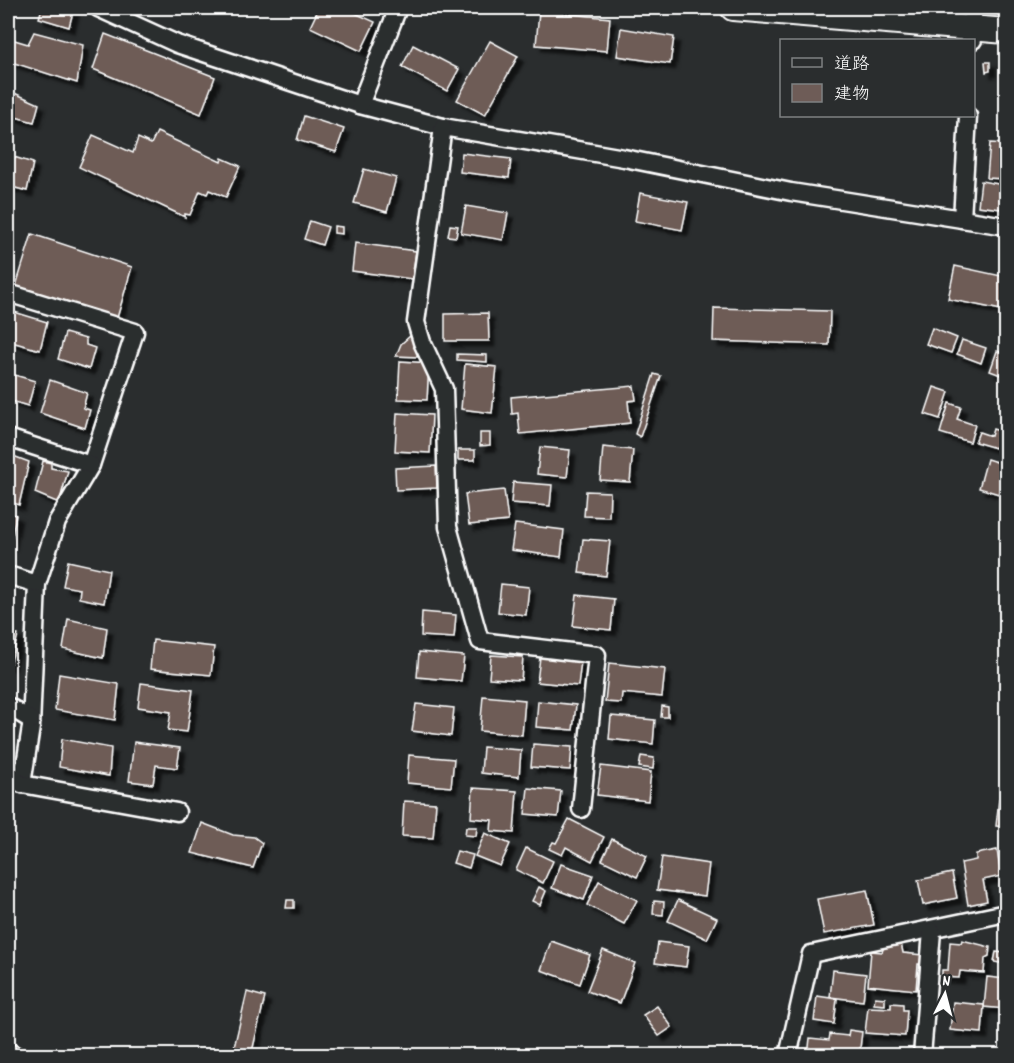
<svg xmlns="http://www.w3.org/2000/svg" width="1014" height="1063" font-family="Dekko,'Klee One',sans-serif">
  <defs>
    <filter id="shadow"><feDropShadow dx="5.5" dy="5.5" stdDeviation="1.5" flood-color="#0009"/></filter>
  </defs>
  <rect width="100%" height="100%" fill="#2a2d2e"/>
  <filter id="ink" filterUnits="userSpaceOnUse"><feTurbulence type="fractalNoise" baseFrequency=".0167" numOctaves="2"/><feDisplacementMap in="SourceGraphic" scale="12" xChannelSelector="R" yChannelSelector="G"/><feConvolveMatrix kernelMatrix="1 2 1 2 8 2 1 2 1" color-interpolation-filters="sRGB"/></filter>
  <g filter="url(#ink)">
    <g fill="#6e5c57" stroke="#fff" stroke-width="1.5" filter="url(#shadow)">
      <path d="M42 8H74L69 27 39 18Z"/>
      <path d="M319 8H344L375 22 361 51 310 27Z"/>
      <path d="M539 11 610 18 607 51 536 45Z"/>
      <path d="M621 28 674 37 670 64 617 56Z"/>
      <path d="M34 32 83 45 77 83 8 61V38L28 44Z"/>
      <path d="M105 34 215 77 201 114 93 69Z"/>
      <path d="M490 41 518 56 485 115 457 100Z"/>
      <path d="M413 45 459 69 447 91 402 67Z"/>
      <path d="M985 62H990V71L986 72Z"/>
      <path d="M12 92 39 104 34 122 8 115Z"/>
      <path d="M304 116 344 129 336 152 297 140Z"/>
      <path d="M157 132 221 162 222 158 240 166 226 197 209 190 207 194 200 191 190 215 185 214V217L79 167 93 135 133 153 138 138 151 144Z"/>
      <path d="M990 143 1006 144V179L987 178Z"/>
      <path d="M462 153 511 159 509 178 460 172Z"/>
      <path d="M14 157 33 163 27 191 8 186V159L13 160Z"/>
      <path d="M364 169 396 178 387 212 354 203Z"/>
      <path d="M981 181 1004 185 1001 209 978 206Z"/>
      <path d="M640 193 688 202 682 230 635 221Z"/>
      <path d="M466 206 508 213 503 240 461 233Z"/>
      <path d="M310 221 328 227 322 245 304 239Z"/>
      <path d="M450 225 458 226 456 237 448 236Z"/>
      <path d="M334 226 342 227V234L334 233Z"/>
      <path d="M32 234 132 267 117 318 16 286Z"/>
      <path d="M355 243 416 251 412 279 352 271Z"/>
      <path d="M955 266 1006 277V311L948 299Z"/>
      <path d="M714 308 830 311 829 345 713 341Z"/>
      <path d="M11 311 47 322 40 350 8 341V321Z"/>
      <path d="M488 313 489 341H445V314Z"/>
      <path d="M932 328 957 338 951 353 926 344Z"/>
      <path d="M65 333 86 339V345L95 348 89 369 58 359Z"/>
      <path d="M410 336 419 357 396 356 401 344Z"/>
      <path d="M962 340 986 348 981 363 957 354Z"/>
      <path d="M997 351 1006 354V377L990 371Z"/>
      <path d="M457 354 487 355V362L457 360Z"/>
      <path d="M400 361 429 363 427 400 398 399Z"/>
      <path d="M465 364 497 367 492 413 461 409Z"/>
      <path d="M8 373 35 381 28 406 8 400Z"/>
      <path d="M654 374 661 376 640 437 635 434Z"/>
      <path d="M50 380 87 393 83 408 90 410 85 428 40 413Z"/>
      <path d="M634 386 636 400 628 401 630 423 520 434 518 413 512 414 511 397Z"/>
      <path d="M934 387 949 392 940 419 925 414Z"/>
      <path d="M949 403 961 407 957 419 975 425 970 442 940 433Z"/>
      <path d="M397 413 432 415 430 453 395 451Z"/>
      <path d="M993 429 1006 433V451L975 442 979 432 991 436Z"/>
      <path d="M480 433H490V445L480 446Z"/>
      <path d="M540 447 570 450 567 477 537 474Z"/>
      <path d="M603 447 633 450 630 482 600 480Z"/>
      <rect x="458" y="450" width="17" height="10"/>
      <path d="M8 454 29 462 19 505 8 501 11 482 8 481Z"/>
      <path d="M987 459 1006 465V479L1003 478 999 494 979 488Z"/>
      <path d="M43 461 51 463V468L68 471 59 503 35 493Z"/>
      <path d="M436 466 437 488 396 490 395 468Z"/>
      <path d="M513 482 552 485 550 506 511 503Z"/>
      <path d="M504 490 508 521 469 525 465 494Z"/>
      <path d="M586 491 610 492 609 517 584 516Z"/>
      <path d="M8 513 16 515 10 546H8Z"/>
      <path d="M515 524 564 530 561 557 511 550Z"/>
      <path d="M583 539 610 541 606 576 579 573Z"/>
      <path d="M68 561 109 570 104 603 79 598 80 589 63 586Z"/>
      <path d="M501 584 529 587 526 615 498 612Z"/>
      <path d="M577 595 614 599 611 630 573 626Z"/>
      <path d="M422 612 456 615 454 638 421 636Z"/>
      <path d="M68 619 107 628 103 658 63 649Z"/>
      <path d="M8 632 18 635 10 665H8Z"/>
      <path d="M153 640 214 647 211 675 150 669Z"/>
      <path d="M419 652 464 656 461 681 417 677Z"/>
      <path d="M491 655 523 657 521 680 489 678Z"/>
      <path d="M540 657 581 661 578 686 537 682Z"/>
      <path d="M609 663 665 669 662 697 622 693 621 703 605 702Z"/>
      <path d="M59 674 119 684 115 720 55 710Z"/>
      <path d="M141 683 193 690 187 732 168 730 171 712 138 707Z"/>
      <path d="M483 696 525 700 522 735 480 731Z"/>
      <path d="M538 701 576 705 573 730 536 727Z"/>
      <path d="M416 704 454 708 451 736 412 731Z"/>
      <path d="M662 706 668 707V717H661Z"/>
      <path d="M611 716 655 720 653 744 609 739Z"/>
      <path d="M62 739 111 748 109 776 59 767Z"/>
      <path d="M134 742 180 748 177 768 156 765 153 784 129 781Z"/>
      <path d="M533 744 572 747 570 770 531 767Z"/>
      <path d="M483 747 521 750 519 777 481 773Z"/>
      <path d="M409 755 454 759 451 787 407 783Z"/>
      <path d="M641 756 654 758 653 769 639 767Z"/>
      <path d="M601 766 651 772 648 801 597 795Z"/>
      <path d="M473 788 517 791 514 833 491 831 492 820 471 818Z"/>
      <path d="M528 788 561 791 558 817 525 814Z"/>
      <path d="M999 799 1006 800V827L996 826Z"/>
      <path d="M404 801 436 803 433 838 402 836Z"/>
      <path d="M569 819 604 837 592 861 566 847 562 855 549 849 553 842 556 843Z"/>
      <path d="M202 823 233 835 254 837 262 843 253 868 192 853Z"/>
      <path d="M466 827H477L476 836 465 835Z"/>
      <path d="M485 833 510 844 500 866 475 856Z"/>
      <path d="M612 839 647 856 637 877 602 860Z"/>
      <path d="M526 848 553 861 543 883 516 870Z"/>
      <path d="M997 850 1001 876 983 880 987 901 968 905 961 863 976 860V854Z"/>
      <path d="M457 851 473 855 469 868 453 863Z"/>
      <path d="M662 857 709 864 705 896 657 890Z"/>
      <path d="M561 864 593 875 584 900 552 888Z"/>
      <path d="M952 873 957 898 923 905 918 880Z"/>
      <path d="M599 881 637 900 624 924 587 905Z"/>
      <path d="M539 887 546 891 540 905 532 901Z"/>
      <path d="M867 890 874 925 824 934 817 899Z"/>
      <path d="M287 900H294V908H286Z"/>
      <path d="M678 900 717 918 707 939 668 921Z"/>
      <path d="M654 901 664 902 663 915 653 914Z"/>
      <path d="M962 940 990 947 989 956 985 958 984 973 960 971 959 978 942 977V970H948L950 942 961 943Z"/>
      <path d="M551 941 590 955 580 984 541 970Z"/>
      <path d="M658 942 689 946 686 967 655 963Z"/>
      <path d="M901 943 903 953 923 955 922 964H918L916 990 868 985 871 951 882 952 884 947Z"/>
      <path d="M603 950 635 963 620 1003 587 991Z"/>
      <path d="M996 952 1006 953V964L994 962Z"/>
      <path d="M833 970 866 974 863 1001 830 997Z"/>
      <path d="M987 977 1006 979V1009L984 1007Z"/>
      <path d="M247 992 265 997 251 1056H232Z"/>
      <path d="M817 996 837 999 834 1024 814 1021Z"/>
      <path d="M875 997 885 998V1005L874 1004Z"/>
      <path d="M953 1002 984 1005 982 1033 950 1030Z"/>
      <path d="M891 1003 903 1004V1010H907L905 1036 865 1033 868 1007 891 1008Z"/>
      <path d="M657 1006 672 1027 659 1036 643 1015Z"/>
      <path d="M849 1030 862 1032 859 1056H808L810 1038 829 1040 830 1034 848 1036Z"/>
      <path d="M866 1052 897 1055V1056H865Z"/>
    </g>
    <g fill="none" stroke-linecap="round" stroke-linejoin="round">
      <defs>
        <g id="street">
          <path d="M98 8 177 44 360 105 443 127 624 158 791 192 1006 226"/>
          <path d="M973 8V40"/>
          <path d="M360 105 398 8"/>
          <path d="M443 127 416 322 422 342 444 389 448 527 480 641 597 655 581 809"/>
          <path d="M962 219 968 116"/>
          <path d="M8 293 135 332 91 465 57 522 37 584 31 727 22 784"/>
          <path d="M8 438 91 465"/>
          <path d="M8 575 37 584"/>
          <path d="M8 706 31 720"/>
          <path d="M8 776 22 784 177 812"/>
          <path d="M8 1051 16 1056"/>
          <path d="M788 1056 811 954 1006 913"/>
          <path d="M922 1056 932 931"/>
        </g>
        <path id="secondary" d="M733 8 1006 31"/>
      </defs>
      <use href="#street" stroke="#fff" stroke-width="21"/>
      <use href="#secondary" stroke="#fff" stroke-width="28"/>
      <use href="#street" stroke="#2a2d2e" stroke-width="16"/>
      <use href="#secondary" stroke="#2a2d2e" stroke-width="24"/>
    </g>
  </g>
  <rect width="1014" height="1063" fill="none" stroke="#2a2d2e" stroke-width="30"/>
  <rect x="15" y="15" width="984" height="1033" fill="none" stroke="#fff" stroke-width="2" filter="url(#ink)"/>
  <rect x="780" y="39" width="195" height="78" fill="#2a2d2e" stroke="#7f8182" stroke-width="1.5"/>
  <rect x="792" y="58" width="30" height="9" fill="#2a2d2e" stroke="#7f8182" stroke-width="1.5"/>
  <text x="834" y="69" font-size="18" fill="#ffffff">道路</text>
  <rect x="792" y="84" width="30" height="18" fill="#6e5c57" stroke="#7f8182" stroke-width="1.5"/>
  <text x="834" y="99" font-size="18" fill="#ffffff">建物</text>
  <g transform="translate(945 994) rotate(6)" stroke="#2a2d2e" stroke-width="4.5" paint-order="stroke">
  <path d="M0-4.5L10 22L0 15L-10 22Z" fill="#ffffff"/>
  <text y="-9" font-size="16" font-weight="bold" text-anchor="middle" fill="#ffffff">N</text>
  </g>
</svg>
